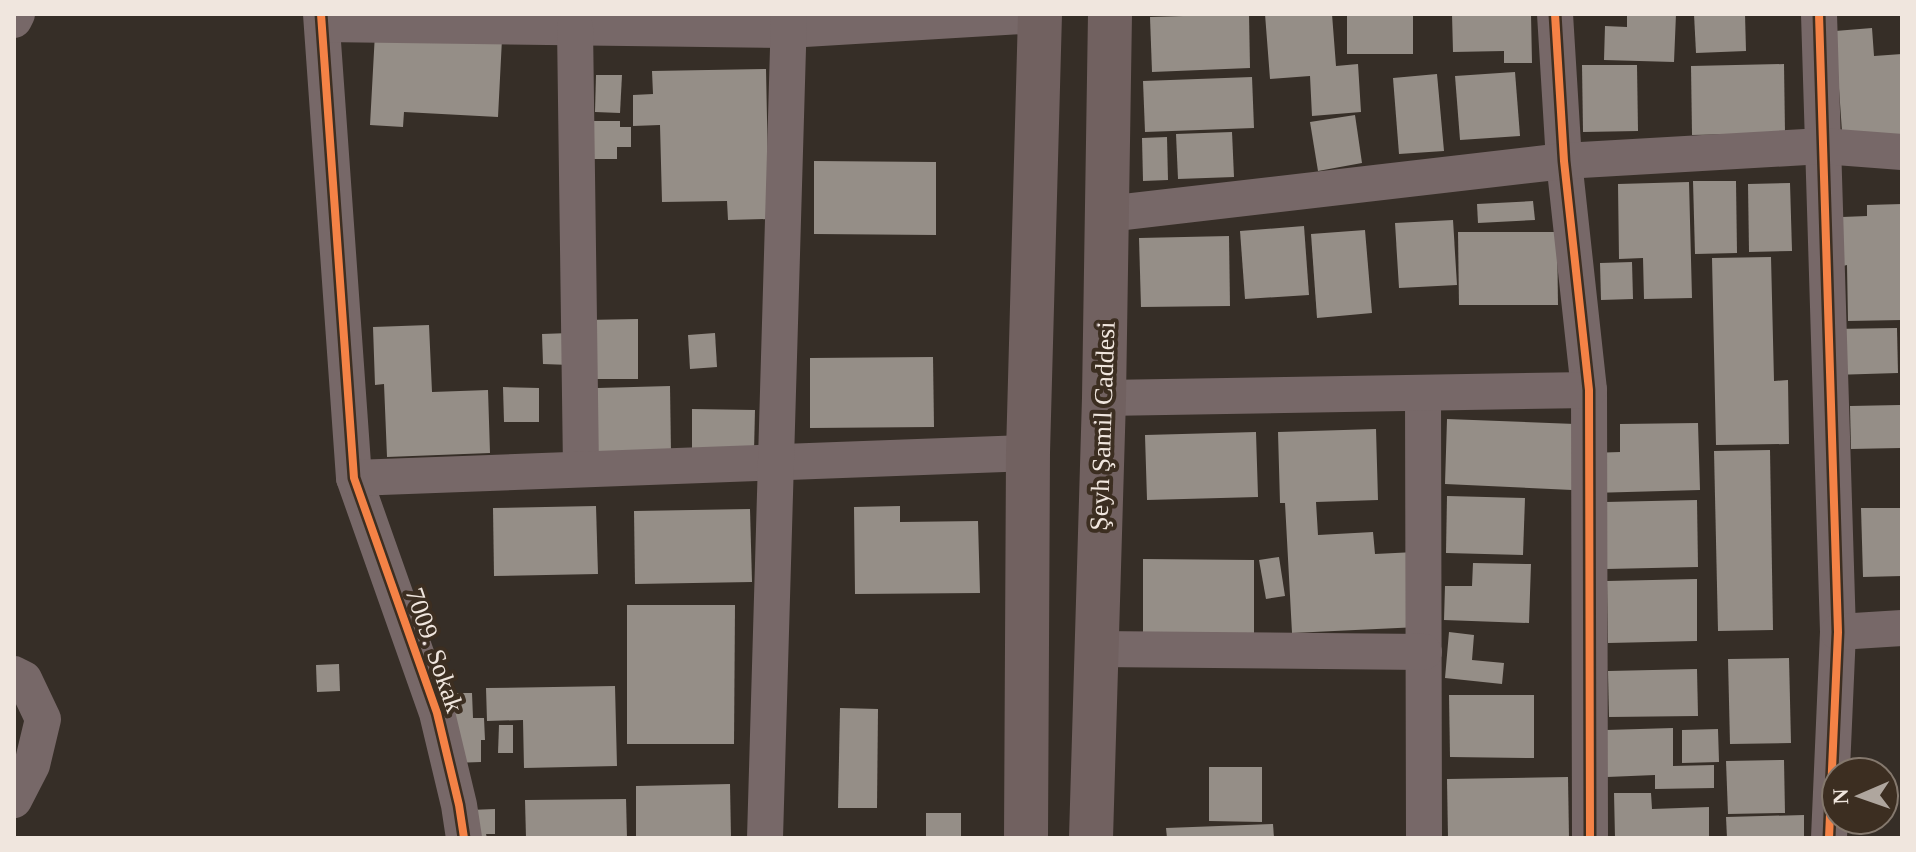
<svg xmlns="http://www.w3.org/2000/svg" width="1916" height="852" font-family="'Times New Roman',serif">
  <rect width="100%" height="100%" fill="#362e27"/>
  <g fill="#958e87">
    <path d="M1249 14 1250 68 1152 72 1150 17Z"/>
    <path d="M1265 14H1332L1336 66 1358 64 1361 112 1312 116 1310 76 1270 79Z"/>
    <rect x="1347" y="14" width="66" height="40"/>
    <path d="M1452 14H1531L1532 63H1504V51L1453 52Z"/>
    <path d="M1627 14H1676L1674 62 1604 60 1605 26 1627 27Z"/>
    <path d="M1694 14H1745L1746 51 1696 53Z"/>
    <path d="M1872 28 1874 56 1902 54V142L1843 146 1835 31Z"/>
    <path d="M375 33 502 39 498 117 404 112 403 127 370 125Z"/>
    <path d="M1784 64 1785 133 1692 135 1691 66Z"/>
    <path d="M1582 65H1637L1638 131 1583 132Z"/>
    <path d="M766 69 769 219 728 220 727 201 662 202 660 125 633 126V95L653 94 652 71Z"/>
    <path d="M1515 72 1520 136 1460 140 1455 76Z"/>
    <path d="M1437 74 1444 151 1399 154 1393 78Z"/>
    <path d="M596 75H622L620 113 595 112Z"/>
    <path d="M1252 77 1254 128 1145 132 1143 81Z"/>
    <path d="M1355 115 1362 163 1318 171 1310 122Z"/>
    <path d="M594 121H620V127H631V147H617V159H594Z"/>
    <path d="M1232 132 1234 177 1178 179 1176 134Z"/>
    <path d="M1167 137 1168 180 1143 181 1142 138Z"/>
    <path d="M814 161 936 162V235L814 234Z"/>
    <path d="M1693 181H1736L1737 253 1695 254Z"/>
    <path d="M1689 182 1692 298 1644 299 1643 258 1619 259 1618 184Z"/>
    <path d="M1790 183 1792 251 1749 252 1748 184Z"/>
    <path d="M1533 201 1535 220 1478 223 1477 204Z"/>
    <path d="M1902 204V260H1901L1902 320 1848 321 1847 265 1843 266 1842 217 1867 216V205Z"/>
    <path d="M1453 220 1457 285 1399 288 1395 223Z"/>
    <path d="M1304 226 1309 295 1245 299 1240 231Z"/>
    <path d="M1365 230 1372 313 1317 318 1311 234Z"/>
    <path d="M1458 232H1557L1558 305H1459Z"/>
    <path d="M1229 236 1230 306 1141 307 1139 238Z"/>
    <path d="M1771 257 1774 381 1788 380 1789 444 1716 445 1712 258Z"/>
    <path d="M1632 262 1633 299 1601 300 1600 263Z"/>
    <path d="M638 319V379H585V320Z"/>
    <path d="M429 325 432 392 488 390 490 453 387 457 384 384 375 385 373 327Z"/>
    <path d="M1897 328 1898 373 1833 375 1832 329Z"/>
    <path d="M570 333V365L543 364 542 334Z"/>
    <path d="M715 333 717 367 690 369 688 335Z"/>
    <path d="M933 357 934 427 810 428V358Z"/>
    <path d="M670 386 671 453 598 454 597 388Z"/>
    <path d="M503 387 539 388V422H504Z"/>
    <path d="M1900 405 1901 448 1851 449 1850 406Z"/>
    <path d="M692 409 755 410 754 451H692Z"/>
    <path d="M1447 419 1575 424 1572 490 1445 484Z"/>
    <path d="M1698 423 1700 490 1591 493 1590 453 1620 452V424Z"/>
    <path d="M1376 429 1378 500 1316 502 1318 535 1373 532 1375 554 1415 552 1419 627 1292 633 1285 503H1280L1278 432Z"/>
    <path d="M1256 432 1258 497 1147 500 1145 435Z"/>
    <path d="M1770 450 1773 630 1718 631 1714 451Z"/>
    <path d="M1447 496 1525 498 1523 555 1446 553Z"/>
    <path d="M1697 500 1698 567 1606 569 1605 502Z"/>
    <path d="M596 506 598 574 494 576 493 508Z"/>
    <path d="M900 506V522L978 521 980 593 855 594 854 507Z"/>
    <path d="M1861 508H1902V576L1863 577Z"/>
    <path d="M750 509 752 582 635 584 634 511Z"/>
    <path d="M1279 557 1285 596 1266 599 1259 560Z"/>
    <path d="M1143 559 1254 560V635L1143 634Z"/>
    <path d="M1473 563 1531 564 1529 623 1444 620 1445 586H1472Z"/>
    <path d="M1697 579V641L1608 643 1607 581Z"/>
    <path d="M627 605H735L734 744H627Z"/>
    <path d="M1449 632 1474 635 1472 660 1504 663 1502 684 1445 678Z"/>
    <path d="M1789 658 1791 743 1730 744 1728 659Z"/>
    <path d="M339 664 340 691 317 692 316 665Z"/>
    <path d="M1697 669 1698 716 1609 717 1608 671Z"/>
    <path d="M615 686 617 766 524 768 523 720 487 721 486 688Z"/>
    <path d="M452 693H472L473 718H484L485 740H481V762L453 763Z"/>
    <path d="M1449 695H1534V758L1450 757Z"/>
    <path d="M840 708 878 709 877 808H838Z"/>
    <path d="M499 725H513V753H498Z"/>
    <path d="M1673 728V766L1714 765V788L1655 789V775L1607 777 1606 730Z"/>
    <path d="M1718 729 1719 762 1682 763V730Z"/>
    <path d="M1784 760 1785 813 1728 814 1726 761Z"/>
    <path d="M1209 767H1262V822L1209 821Z"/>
    <path d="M1568 777 1569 838H1448L1447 779Z"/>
    <path d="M730 784 731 838H636V786Z"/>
    <path d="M1614 793H1651L1652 809 1709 807V838H1615Z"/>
    <path d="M626 799 627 838H526L525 800Z"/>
    <path d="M495 809V834H486L487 838H471L470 810Z"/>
    <rect x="926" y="813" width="35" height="25"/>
    <path d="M1804 815V838H1727L1726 817Z"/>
    <path d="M1273 824 1274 838H1167L1166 828Z"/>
  </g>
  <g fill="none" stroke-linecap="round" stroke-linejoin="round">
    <g stroke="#776868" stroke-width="36">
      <path d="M321 14 354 478 437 713 459 805 464 838"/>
      <path d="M1555 14 1564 161 1589 390 1590 838"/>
      <path d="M1819 14 1838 632 1829 838"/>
      <path d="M14 20 17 14"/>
      <path d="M323 24 788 30 1040 15"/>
      <path d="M575 27 581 469"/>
      <path d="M1107 214 1564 161 1823 146 1902 152"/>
      <path d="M1423 394 1424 838"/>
      <path d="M1104 398 1589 390"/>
      <path d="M354 478 1028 453"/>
      <path d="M1838 632 1902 628"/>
      <path d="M1095 649 1424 652"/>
      <path d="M14 674 24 679 43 719 32 765 14 800"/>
      <path d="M765 838 789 14"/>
    </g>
    <g stroke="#716160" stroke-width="44">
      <path d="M1026 838 1028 453 1040 14"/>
      <path d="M1091 838 1104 398 1110 14"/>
    </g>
    <defs>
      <g id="cycleway">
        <path d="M321 14 354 478 437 713 459 805 464 838"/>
        <path d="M1555 14 1564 161 1589 390 1590 838"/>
        <path d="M1819 14 1838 632 1829 838"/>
      </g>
    </defs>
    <use href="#cycleway" stroke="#3c2e21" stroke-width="13"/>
    <use href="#cycleway" stroke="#f48246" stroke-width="8"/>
  </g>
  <g text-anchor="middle" stroke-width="8" stroke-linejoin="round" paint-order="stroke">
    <g font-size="26" fill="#f0e6de" stroke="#3c2e21">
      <text transform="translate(1102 426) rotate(-88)" y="9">Şeyh Şamil Caddesi</text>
      <text transform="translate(435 650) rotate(71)" y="9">7009. Sokak</text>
    </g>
  </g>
  <rect width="1916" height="852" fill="none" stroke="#f0e6de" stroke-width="32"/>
  <g transform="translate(1860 796) rotate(268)"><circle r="38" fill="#3c2e21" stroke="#84786d" stroke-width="2"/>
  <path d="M0-6L14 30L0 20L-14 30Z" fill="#afa69e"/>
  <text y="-12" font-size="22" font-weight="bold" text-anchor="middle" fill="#f0e6de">N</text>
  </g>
</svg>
